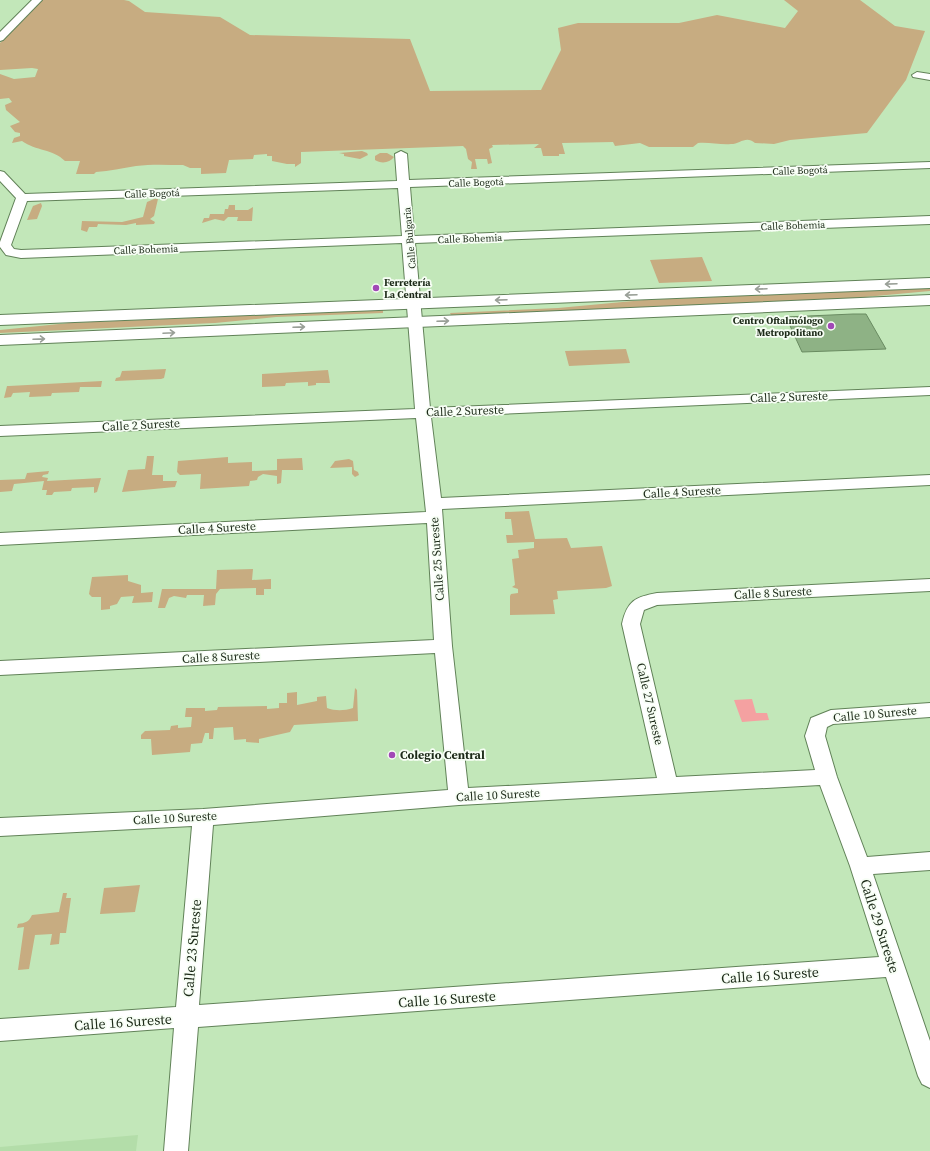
<svg xmlns="http://www.w3.org/2000/svg" width="930" height="1151" font-family="'Source Serif 4',serif">
  <rect width="100%" height="100%" fill="#c2e7b9"/>
  <path fill="#b3dda9" d="M138 1135 136 1151H0V1147Z"/>
  <g fill="#c7ac81">
    <path d="M41 0H124L129 1 145 12 220 17 250 35 410 39 430 91 541 90 561 50 558 28 578 23H679L717 15 785 28 798 11 784 0H860L895 26 925 31 906 80 867 133 790 140 774 144 755 143C746 135 740 144 731 144 721 145 709 142 698 143L693 147H649L640 143 615 146 613 142 562 143 565 154H559V156H543L541 148H534L539 144 492 145 493 147 489 149 492 163 488 164 487 159H475L477 169H471L472 162 468 159 466 149 463 146 301 152V163L295 167V164H287L272 161V156H267V154L254 155 253 159 229 160 226 173 201 174V168H190L183 165C168 165 151 164 136 166 122 168 110 171 96 172L94 174H76L80 161H65C53 149 36 151 22 141L12 143 14 138 20 136V133L15 132 10 126 20 122 6 110 5 105 12 102 9 98 0 99V74L14 79 35 77 38 69 32 68 0 70V43Z"/>
    <path d="M362 151 367 153 368 155 360 159 344 156V154L339 153Z"/>
    <path d="M380 153H387L394 157C390 163 381 164 375 160V156Z"/>
    <path d="M154 199H158L154 216 150 219 155 222 154 224 136 225V223L126 225 98 224 97 227H89L87 232 81 230 82 221 122 222 143 217 147 202Z"/>
    <path d="M41 203 42 206 37 219 27 220 33 206Z"/>
    <path d="M229 205H235V210H248L253 207 252 221H237L238 217H228L224 221 215 219 202 223 204 218H209L210 214H224L225 209H228Z"/>
    <path d="M702 257 712 281 659 283 650 260Z"/>
    <path d="M930 288V291L843 299 451 315 450 313 558 308 644 300Z"/>
    <path d="M383 310V313L276 317 215 323 0 333V330L69 323Z"/>
    <path d="M626 349 630 363 569 366 565 351Z"/>
    <path d="M166 369 164 378 161 379 115 381 116 378 120 377 122 371Z"/>
    <path d="M328 370 330 383H316V385L308 386V382L286 383 285 386 262 387V374Z"/>
    <path d="M102 381 101 387H80L79 392 52 393 51 396 29 397 30 392 13 393 11 397 4 398 7 386H9Z"/>
    <path d="M147 456H154L152 475H163V481H177L175 487 122 492 128 470 145 469Z"/>
    <path d="M228 457V463L252 462V471L277 470V459L302 458 303 470H282L281 483 277 484V476L263 474 258 477 257 480 250 481 249 486 200 489 201 474 180 475 177 472 178 461Z"/>
    <path d="M349 459 353 461 354 470 358 472 359 475 355 477 352 474V467L330 468 335 461Z"/>
    <path d="M49 471 48 474 43 475 42 477 48 478 47 481 101 478 97 492 94 493V487L72 488 71 491 54 492 52 495H46L47 490H42L44 481 14 484 12 491 0 492V480L25 479 27 473Z"/>
    <path d="M529 511 535 539 567 538 571 548 602 546 612 586 606 588 557 591 558 599 553 600 555 614 510 615V596L511 594 518 593V589L512 587 515 585 512 559 519 558 518 550 534 548V542L507 543 506 535H513L511 519H505V512Z"/>
    <path d="M253 569 252 580 271 579V589H264V595H256V588L220 589 216 594 215 605 203 606 204 595H187L186 598 174 596 169 598 165 608H158L162 589H216L217 570Z"/>
    <path d="M128 575V581L141 585V593L153 592 152 602 132 603 134 596 121 597 117 604 110 606V609L101 610V597H92L89 594 92 577Z"/>
    <path d="M355 688 357 690 358 721 294 725 290 732 259 739V743L246 742V739L234 740 233 727 214 728 213 739H209V733H205L202 743 191 744 190 752 152 755 151 739H141V735L145 731 170 730 171 726 178 725V728L191 727 192 717H185L186 708H205V711L217 710 218 707 267 706V709L279 708V703H287V693L297 692V705L317 701V697L326 696 327 708C335 711 344 711 353 708Z"/>
    <path d="M140 885 135 912 100 914 104 888Z"/>
    <path d="M63 893H67L66 898H71L66 933H60L59 944 50 945 52 934 35 935 29 969 18 970 24 927 17 928 18 924C25 923 29 922 32 915L59 912Z"/>
  </g>
  <path fill="#f4a1a1" d="M752 699 756 713H767L769 720 742 722 734 700Z"/>
  <path fill="#8eb285" stroke="#698b61" d="M853 314H866L886 349 802 352 786 317Z"/>
  <g fill="none" stroke-linecap="round" stroke-linejoin="round">
    <defs>
      <g id="street">
        <path d="M32 0H42L3 40 0 41V32Z"/>
        <path d="M917 72 930 74V80L913 77 912 75Z"/>
        <path d="M401 151 407 154 409 180 930 162V168L410 187 414 236 930 216V224L415 243 430 408 930 387V395L431 417 441 498 930 475V485L442 509 452 646 468 788 657 778 622 624C627 601 635 597 657 593L930 579V591L657 605 644 610 640 624 676 777 815 770 805 736 811 718 831 710 930 703V717L833 724 827 727 825 736 837 777 867 857 930 852V870L873 874 930 1041V1088L922 1084 918 1076 886 977 198 1027 188 1151H164L174 1028 0 1041V1019L176 1007 192 826 0 836V818L203 809 448 790 435 653 0 675V661L434 640 427 523 0 545V533L426 512 416 418 0 436V426L415 409 402 243 21 258 6 255 0 247V242L16 198 0 181V171L4 172 25 194 397 181 395 154ZM398 188 402 236 21 250 14 249 11 245 27 201ZM820 785 850 866 879 957 199 1005 213 825 459 805Z"/>
      </g>
      <g id="primary">
        <path d="M930 278V288L0 325V315Z"/>
        <path d="M930 295V305L0 345V335Z"/>
      </g>
    </defs>
    <use href="#street" stroke="#618258" stroke-width="2"/>
    <use href="#primary" stroke="#618258" stroke-width="2"/>
    <use href="#street" fill="#fff" fill-rule="evenodd"/>
    <use href="#primary" fill="#fff" fill-rule="evenodd"/>
  </g>
  <defs><path id="oneway-shaft" d="M-6 0H5M1.5-3L5.5 0L1.5 3" fill="none" stroke-width="1.6" stroke-linecap="round" stroke-linejoin="round"/></defs>
  <g stroke="#999f97">
    <use href="#oneway-shaft" transform="translate(891 284) rotate(178)"/>
    <use href="#oneway-shaft" transform="translate(761 289) rotate(178)"/>
    <use href="#oneway-shaft" transform="translate(631 295) rotate(178)"/>
    <use href="#oneway-shaft" transform="translate(501 300) rotate(178)"/>
    <use href="#oneway-shaft" transform="translate(443 321) rotate(-2)"/>
    <use href="#oneway-shaft" transform="translate(299 327) rotate(-2)"/>
    <use href="#oneway-shaft" transform="translate(169 333) rotate(-3)"/>
    <use href="#oneway-shaft" transform="translate(39 339) rotate(-2)"/>
  </g>
  <g fill="#a149b6" stroke="#f7fef5" stroke-width="1.5">
    <circle cx="376" cy="288" r="4"/>
    <circle cx="831" cy="326" r="4"/>
    <circle cx="392" cy="755" r="4"/>
  </g>
  <g text-anchor="middle" stroke-width="3.5" stroke-linejoin="round" paint-order="stroke">
    <g font-size="10" fill="#1c2a18" stroke="#f7fef5">
      <text transform="translate(800 170) rotate(-2)" y="4">Calle Bogotá</text>
      <text transform="translate(476 182) rotate(-2)" y="4">Calle Bogotá</text>
      <text transform="translate(152 193) rotate(-2)" y="4">Calle Bogotá</text>
      <text transform="translate(793 225) rotate(-2)" y="4">Calle Bohemia</text>
      <text transform="translate(409 238) rotate(-95)" y="4">Calle Bulgaria</text>
      <text transform="translate(470 238) rotate(-2)" y="4">Calle Bohemia</text>
      <text transform="translate(146 249) rotate(-2)" y="4">Calle Bohemia</text>
    </g>
    <g font-size="10" font-weight="bold" fill="#1c2a18" stroke="#f7fef5" text-anchor="start">
      <text x="384" y="286">Ferretería<tspan x="384" dy="12">La Central</tspan></text>
      <text x="823" y="324" text-anchor="end">Centro Oftalmólogo<tspan x="823" dy="12">Metropolitano</tspan></text>
    </g>
    <g font-size="12" fill="#1c2a18" stroke="#f7fef5">
      <text transform="translate(789 397) rotate(-2)" y="4">Calle 2 Sureste</text>
      <text transform="translate(465 411) rotate(-2)" y="4">Calle 2 Sureste</text>
      <text transform="translate(141 425) rotate(-3)" y="4">Calle 2 Sureste</text>
      <text transform="translate(682 492) rotate(-3)" y="4">Calle 4 Sureste</text>
      <text transform="translate(217 528) rotate(-3)" y="4">Calle 4 Sureste</text>
      <text transform="translate(437 559) rotate(-94)" y="4">Calle 25 Sureste</text>
      <text transform="translate(773 593) rotate(-3)" y="4">Calle 8 Sureste</text>
      <text transform="translate(221 657) rotate(-3)" y="4">Calle 8 Sureste</text>
      <text transform="translate(650 704) rotate(77)" y="4">Calle 27 Sureste</text>
      <text transform="translate(875 714) rotate(-5)" y="4">Calle 10 Sureste</text>
      <text transform="translate(498 795) rotate(-3)" y="4">Calle 10 Sureste</text>
      <text transform="translate(175 818) rotate(-3)" y="4">Calle 10 Sureste</text>
    </g>
    <g font-size="12" font-weight="bold" fill="#1c2a18" stroke="#f7fef5" text-anchor="start">
      <text x="400" y="759">Colegio Central</text>
    </g>
    <g font-size="14" fill="#1c2a18" stroke="#f7fef5">
      <text transform="translate(880 926) rotate(72)" y="5">Calle 29 Sureste</text>
      <text transform="translate(192 948) rotate(-85)" y="5">Calle 23 Sureste</text>
      <text transform="translate(770 975) rotate(-4)" y="5">Calle 16 Sureste</text>
      <text transform="translate(447 999) rotate(-4)" y="5">Calle 16 Sureste</text>
      <text transform="translate(123 1022) rotate(-4)" y="5">Calle 16 Sureste</text>
    </g>
  </g>
</svg>
